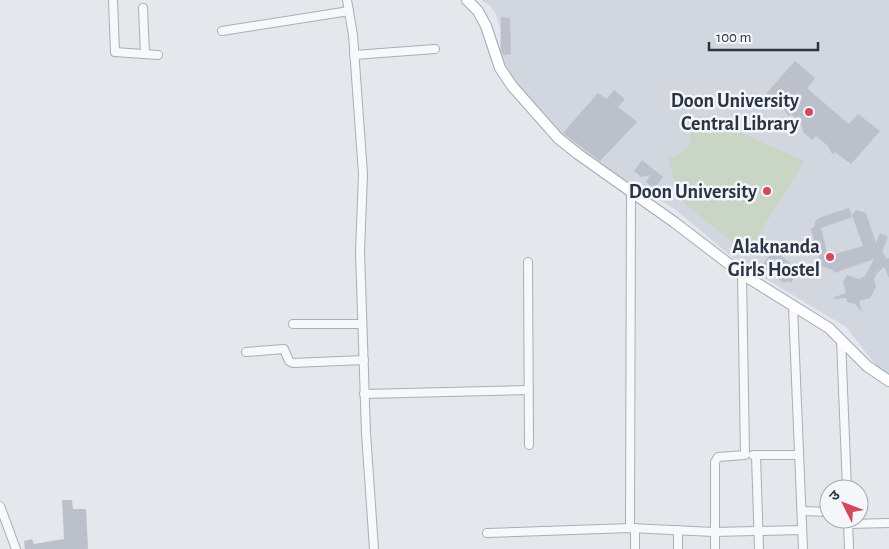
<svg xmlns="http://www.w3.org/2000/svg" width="889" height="549" font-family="'Alegreya Sans','Noto Sans Devanagari',sans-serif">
  <rect width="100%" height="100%" fill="#e4e7ec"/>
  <path fill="#d2d6de" d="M481 0H889V374L879 369 846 327 738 262 675 209 615 174 566 138 514 83 500 52V28L496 14 490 6Z"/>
  <path fill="#c9d6c5" d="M701 115 804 161 747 254 678 198 679 193 668 158C692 152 691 142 692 121Z"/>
  <g fill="#bbc0ca">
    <path d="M501 17 510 18 511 54 503 55 501 50Z"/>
    <path d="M795 61 815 78 807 88 823 102 849 124 858 114 880 131 851 164 835 152 832 154 828 146 816 136 812 140 803 132 802 125 791 114 789 116 782 107 766 94Z"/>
    <path d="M614 90 625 99 618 107 637 122 600 161 563 133 598 93 607 99Z"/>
    <path d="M642 160 663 177 654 189 646 182 650 175 641 177 634 171Z"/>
    <path d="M849 208 852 217 821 228 828 256 863 246 852 215 856 210 866 213 876 243 880 233 888 237 882 251 887 259 889 258V278L884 267 877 273 874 279 876 287 870 298 859 301 862 312 855 304 847 302 846 298 835 299V297L846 293 843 282 847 275 859 279 865 276 874 259 834 273 833 270 821 266 811 229 814 227 816 220 821 217Z"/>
    <path d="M773 251H776L798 270 791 283 789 281 784 283 767 271 763 264Z"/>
    <path d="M62 500H72L73 509H86L88 549H25L24 541 32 539 34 544 64 539Z"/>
  </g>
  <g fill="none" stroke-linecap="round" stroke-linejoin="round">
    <defs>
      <g id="minor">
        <path d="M113 0 115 52 158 55"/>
        <path d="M347 0 353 35 363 174 360 252 366 433 374 549"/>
        <path d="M143 8 145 54"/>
        <path d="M222 31 349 11"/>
        <path d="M354 55 435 49"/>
        <path d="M528 262 529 445"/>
        <path d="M793 307 803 549"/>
        <path d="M293 324H362"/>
        <path d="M841 339 847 489"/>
        <path d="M246 352 284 349 289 361 293 363 364 360"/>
        <path d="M364 394 528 390"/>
        <path d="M753 455H799"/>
        <path d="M756 455 759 549"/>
        <path d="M0 506 16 549"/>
        <path d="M802 511 829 512"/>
        <path d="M848 521 849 549"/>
        <path d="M848 524 889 523"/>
        <path d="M630 528 631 191"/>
        <path d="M487 533 630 528 714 532 802 530"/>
        <path d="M635 549V528"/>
        <path d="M678 549V530"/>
        <path d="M715 549V462L718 457 745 455 742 274"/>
      </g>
      <path id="major" d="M467 0 478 11 486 26 500 68 512 86 558 138 578 154 674 222 742 274 829 328 867 366 889 381"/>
    </defs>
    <use href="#minor" stroke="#a9aeb7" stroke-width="10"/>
    <use href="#major" stroke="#a3abb8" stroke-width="12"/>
    <use href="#minor" stroke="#f7f8fa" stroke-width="8"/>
    <use href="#major" stroke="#fff" stroke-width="10"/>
  </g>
  <g fill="#d1495b" stroke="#f4f6f9" stroke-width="2">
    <circle cx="809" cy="112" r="5"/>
    <circle cx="767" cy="191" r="5"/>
    <circle cx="830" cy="257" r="5"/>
  </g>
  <g text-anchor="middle" stroke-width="5" stroke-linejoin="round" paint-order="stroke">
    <g font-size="20" font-weight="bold" fill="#2b3445" stroke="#f4f6f9" text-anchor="end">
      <text x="799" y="107">Doon University<tspan x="799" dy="23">Central Library</tspan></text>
      <text x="757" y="198">Doon University</text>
      <text x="820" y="253">Alaknanda<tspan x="820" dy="23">Girls Hostel</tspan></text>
    </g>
  </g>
  <g transform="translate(844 504) rotate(312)"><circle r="24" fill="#f4f6f9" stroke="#a4a8b1"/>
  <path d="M0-4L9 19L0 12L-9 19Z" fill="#d1495b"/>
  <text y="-8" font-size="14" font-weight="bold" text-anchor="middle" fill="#2b3445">उ</text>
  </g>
  <path d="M709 42v8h109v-8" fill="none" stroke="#2b3445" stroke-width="2.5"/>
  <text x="716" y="42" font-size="15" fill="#2b3445" stroke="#f4f6f9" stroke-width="4" paint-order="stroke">100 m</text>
</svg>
